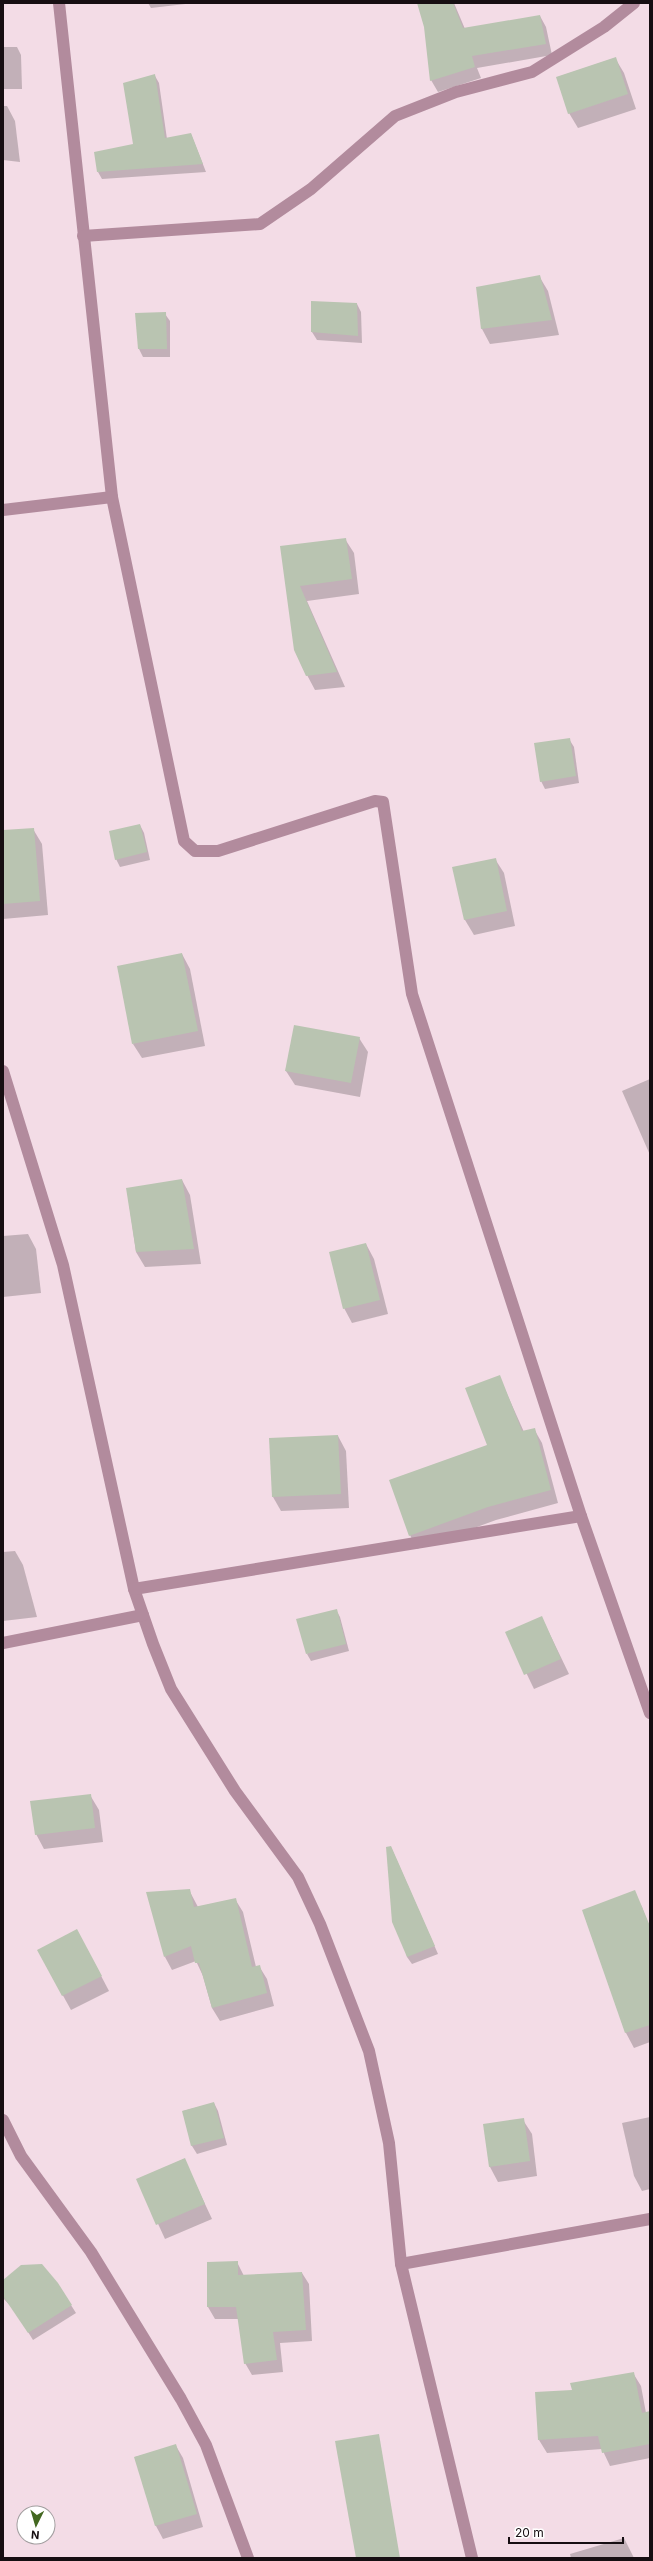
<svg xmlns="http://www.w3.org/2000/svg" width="653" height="2561" font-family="Inter,sans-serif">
  <rect width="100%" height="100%" fill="#f3dce6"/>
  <g fill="#0003">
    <path d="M148 3H194L151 8Z"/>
    <path d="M424 3H454L465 29 540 16 546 27 552 55 477 68 481 78 438 92 431 80Z"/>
    <path d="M3 47H17L21 55 22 89H3Z"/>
    <path d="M615 58 624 73 636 109 578 128 569 113Z"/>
    <path d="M155 76 159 83 167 139 191 134 206 172 102 179 98 172 134 145Z"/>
    <path d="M3 106H7L15 121 20 162 3 160Z"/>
    <path d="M539 276 548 291 559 335 490 344 482 329 477 288Z"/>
    <path d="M357 304 361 312 362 343 317 340 312 332Z"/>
    <path d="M136 314H165L170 321V357H143L139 349Z"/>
    <path d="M345 539 354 553 359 594 307 601 345 687 315 690 307 675 282 547Z"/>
    <path d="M569 739 574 747 579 783 545 789 541 781Z"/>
    <path d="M140 825 144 833 150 860 120 867 116 859Z"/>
    <path d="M33 829 42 844 48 915 3 919V831Z"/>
    <path d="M495 859 504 873 515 926 474 935 465 920 453 868Z"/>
    <path d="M182 954 190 969 205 1046 142 1058 133 1044Z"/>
    <path d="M359 1038 368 1052 360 1097 295 1085 286 1071Z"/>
    <path d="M650 1079V1155L622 1091Z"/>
    <path d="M182 1180 190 1195 201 1264 145 1267 136 1252 127 1189Z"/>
    <path d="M28 1234 36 1249 41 1293 3 1297V1236Z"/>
    <path d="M366 1244 374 1259 388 1314 352 1323 344 1308Z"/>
    <path d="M499 1376 524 1432 534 1429 542 1443 558 1503 496 1520 417 1549 410 1535 489 1446Z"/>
    <path d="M338 1436 346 1451 349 1508 281 1511 273 1497Z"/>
    <path d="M15 1551 23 1565 37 1617 3 1621V1552Z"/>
    <path d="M336 1610 340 1617 349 1651 311 1661 307 1654Z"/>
    <path d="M542 1618 569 1674 534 1689 507 1633Z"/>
    <path d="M90 1795 99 1810 103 1842 44 1849 36 1834Z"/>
    <path d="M391 1847 438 1954 412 1964 407 1957Z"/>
    <path d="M189 1890 198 1907 235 1899 243 1912 256 1967 259 1966 267 1979 274 2006 220 2021 212 2008 203 1976 196 1961 172 1970 165 1957Z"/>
    <path d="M634 1892 642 1907 650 1929V2042L634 2048 626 2033 583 1911Z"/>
    <path d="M87 1949 109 1991 71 2010 40 1954Z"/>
    <path d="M214 2103 218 2111 227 2145 197 2154 192 2146 183 2111Z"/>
    <path d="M650 2117V2189L642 2191 634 2176 622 2123Z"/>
    <path d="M523 2120 532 2134 537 2176 498 2182 490 2167 484 2125Z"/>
    <path d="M184 2159 212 2219 165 2239 138 2180Z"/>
    <path d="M237 2262 244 2276 302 2273 309 2284 312 2341 280 2343 283 2372 252 2375 245 2363 239 2319H215L208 2307Z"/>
    <path d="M3 2281 57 2283 76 2313 33 2340 15 2311 3 2298Z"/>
    <path d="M633 2373 641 2386 646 2413 650 2412V2458L610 2466 602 2449 547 2453 539 2440 573 2391Z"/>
    <path d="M176 2446 183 2458 203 2527 163 2539 156 2526 135 2457Z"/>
    <path d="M624 2538 634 2558H571L570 2554Z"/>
  </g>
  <g fill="#b9c4b1">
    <path d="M417 3H453L463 28 540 15 546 44 472 56 475 67 430 81 424 27Z"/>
    <path d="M616 57 628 94 568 114 556 77Z"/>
    <path d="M155 74 165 138 191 133 203 164 97 172 94 152 133 144 123 83Z"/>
    <path d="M540 275 552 320 481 329 476 287Z"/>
    <path d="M311 301 357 303 358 336 311 332Z"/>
    <path d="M166 312 167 349H138L135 313Z"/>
    <path d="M346 538 352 579 300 586 337 672 306 676 294 650 280 546Z"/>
    <path d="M570 738 576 776 540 782 534 743Z"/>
    <path d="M140 824 147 852 115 860 109 831Z"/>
    <path d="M34 828 40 901 3 904V830Z"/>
    <path d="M496 858 507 911 464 920 452 867Z"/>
    <path d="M182 953 198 1031 132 1044 117 966Z"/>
    <path d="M294 1025 360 1037 351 1083 285 1071Z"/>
    <path d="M182 1179 194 1249 136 1252 126 1188Z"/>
    <path d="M366 1243 380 1300 343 1309 329 1252Z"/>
    <path d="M500 1375 522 1431 535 1428 551 1490 488 1507 409 1536 389 1480 487 1445 465 1388Z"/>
    <path d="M338 1435 341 1494 272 1497 269 1438Z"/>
    <path d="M337 1609 346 1644 306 1654 296 1619Z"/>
    <path d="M542 1616 561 1659 524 1675 505 1632Z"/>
    <path d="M91 1794 95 1828 35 1835 30 1801Z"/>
    <path d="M391 1846 435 1946 407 1957 392 1922 386 1847Z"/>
    <path d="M190 1889 194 1907 236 1898 252 1967 260 1965 267 1993 212 2008 199 1963H195L191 1946 164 1957 146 1892Z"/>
    <path d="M635 1890 650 1926V2025L625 2033 582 1910Z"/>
    <path d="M77 1929 102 1976 62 1996 37 1950Z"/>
    <path d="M214 2102 224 2138 191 2146 182 2111Z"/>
    <path d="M524 2118 530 2161 489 2167 483 2124Z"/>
    <path d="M185 2158 205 2204 156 2225 136 2179Z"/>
    <path d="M238 2261V2275L302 2272 306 2330 273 2332 277 2360 244 2364 236 2307H207V2262Z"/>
    <path d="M42 2264 58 2283 72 2305 28 2333 3 2296V2280L21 2265Z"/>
    <path d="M634 2372 642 2413 650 2411V2444L602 2453 598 2436 538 2440 535 2392 572 2390 570 2383Z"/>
    <path d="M379 2434 400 2558H356L335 2441Z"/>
    <path d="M176 2444 197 2514 155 2526 134 2457Z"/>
  </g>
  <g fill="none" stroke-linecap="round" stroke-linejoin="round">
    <g stroke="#b28b9d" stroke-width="12">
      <path d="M59 3 112 497 184 841 195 851H218L375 801 383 802 412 994 581 1516 650 1713"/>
      <path d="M83 236 260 224 311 189 395 116 456 92 532 72 604 27 634 3"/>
      <path d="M3 510 112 497"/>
      <path d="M3 1071 63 1265 134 1589 153 1644 171 1689 235 1791 298 1877 320 1924 369 2051 389 2143 401 2264 472 2558"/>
      <path d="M134 1589 581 1516"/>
      <path d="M3 1643 143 1615"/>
      <path d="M3 2120 21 2156 91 2252 181 2399 206 2445 248 2558"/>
      <path d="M401 2264 650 2219"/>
    </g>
  </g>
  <rect width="653" height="2561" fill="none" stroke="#160e12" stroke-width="8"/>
  <g transform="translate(36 2525) rotate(185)"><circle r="19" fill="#ffffff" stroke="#a29fa0"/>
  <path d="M0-3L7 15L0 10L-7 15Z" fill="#436821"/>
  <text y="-6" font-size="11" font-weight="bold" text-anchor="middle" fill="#160e12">N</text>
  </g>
  <path d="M509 2537v6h114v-6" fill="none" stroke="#160e12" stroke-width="2"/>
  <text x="515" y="2537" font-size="12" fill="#160e12" stroke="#ffffff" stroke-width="3" paint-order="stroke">20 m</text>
</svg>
